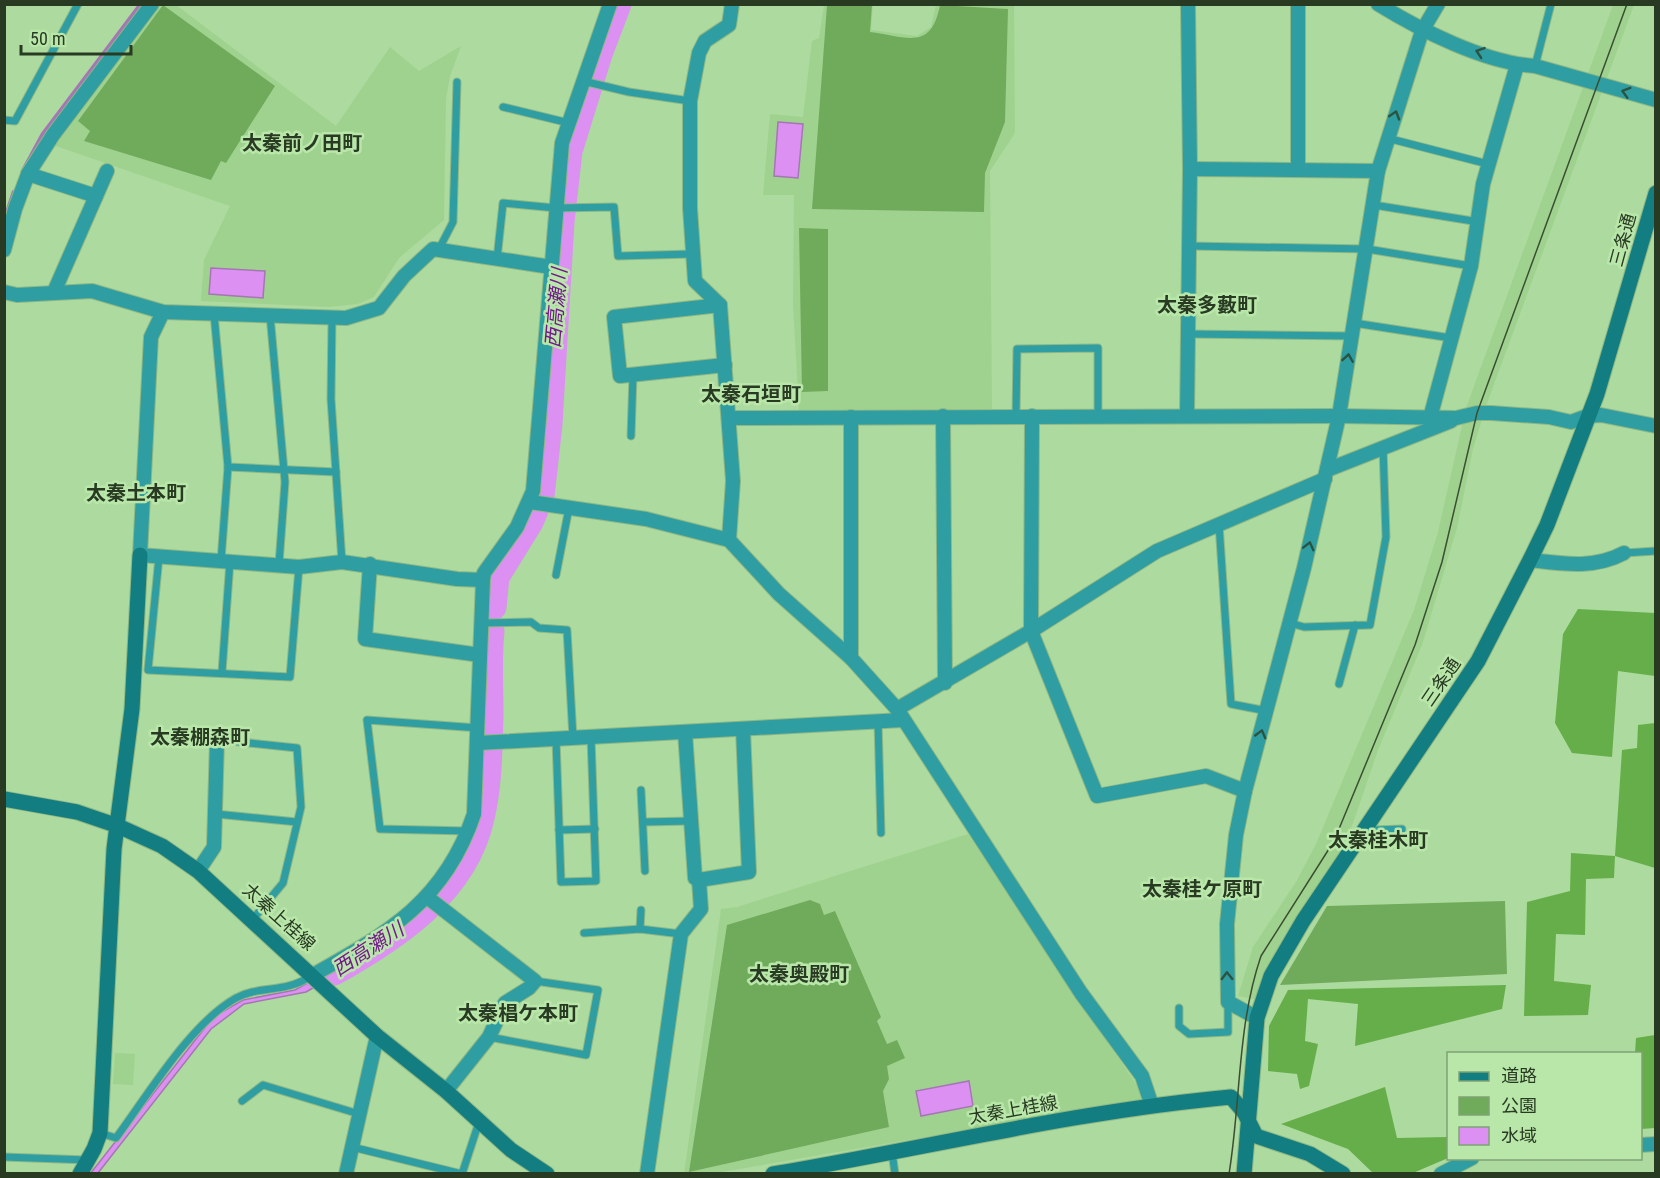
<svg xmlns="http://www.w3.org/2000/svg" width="1660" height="1178" font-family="'Roboto Condensed','Noto Sans JP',sans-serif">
  <rect width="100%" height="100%" fill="#adda9e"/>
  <g fill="#a0d28f">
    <path d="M159 5H176L336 126 390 47 419 71 461 46 450 76 446 99 444 220 399 258 374 297 358 304 329 307 201 301 204 260 230 206 53 145Z"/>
    <path d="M824 5H873L871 30 917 36 931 27 936 5H1014L1015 133 990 171 992 409 799 410 793 304 794 195H763L770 114 803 117 812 41 819 38Z"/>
    <path d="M1613 5H1634L1486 406 1473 449 1457 528 1422 645 1378 750 1353 823 1337 857 1276 951 1254 999 1238 996 1253 947 1296 882 1316 844 1414 610 1438 532 1466 408Z"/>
    <path d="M968 834 1146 1099 716 1173 684 1174 721 909 737 907Z"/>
    <path d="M115 1053 135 1054 133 1085 113 1084Z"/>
  </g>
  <g fill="#70ab5c">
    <path d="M163 5 275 86 226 163 221 161 211 180 84 141 90 131 78 121Z"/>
    <path d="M827 5H872L870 32C908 37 931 51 940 5L1008 9 1005 122 985 173 984 212 812 209Z"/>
    <path d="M799 228 828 229V391L802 392Z"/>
    <path d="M810 900 820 904 824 915 835 911 881 1017 877 1021 887 1044 897 1040 905 1058 887 1066 889 1079 883 1091 889 1127 689 1172 727 925Z"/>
    <path d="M1505 901 1507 974 1280 985 1327 906Z"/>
  </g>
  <g fill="#65ae49">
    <path d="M1578 609 1655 613V676L1618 671 1612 757 1572 753 1555 723 1563 634Z"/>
    <path d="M1655 721V868L1615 856 1614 878 1586 879 1585 935 1556 934 1554 981 1591 985 1588 1015 1524 1016 1527 902 1570 891 1571 853 1615 856 1622 750 1637 748 1638 725 1655 723Z"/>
    <path d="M1506 985 1502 1009 1355 1046 1358 1004 1308 999 1305 1041 1318 1044 1309 1086 1300 1089 1297 1074 1268 1071 1269 1026 1288 990Z"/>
    <path d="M1655 1035V1128L1641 1129 1640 1054 1635 1053 1636 1038Z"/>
    <path d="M1385 1087 1397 1138 1448 1137V1158L1413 1173H1373L1348 1149 1281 1124Z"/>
  </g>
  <g fill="#db90f2" stroke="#a576b4" stroke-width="1.5">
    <path d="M778 122 803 124 798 178 774 176Z"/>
    <path d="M211 268 265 271 263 298 209 294Z"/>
    <path d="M363 952 366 958 306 992 244 1004 211 1029 98 1173 90 1174 207 1025 220 1013 243 1000 295 990Z"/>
    <path d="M969 1081 973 1106 921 1116 916 1091Z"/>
  </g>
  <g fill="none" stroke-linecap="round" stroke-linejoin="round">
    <g stroke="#a576b4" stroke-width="4.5">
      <path d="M23 171 43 134 141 4"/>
      <path d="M4 222 14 192"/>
    </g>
    <g stroke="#db90f2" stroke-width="27">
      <path d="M493 607 496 577 530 522 541 496 549 424 561 222 569 151 599 54 618 4"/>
      <path d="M334 972C395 938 465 892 481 818 489 785 489 748 490 714 490 686 488 659 491 631"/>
    </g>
    <defs>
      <g id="lane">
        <path d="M1535 66 1551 4"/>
        <path d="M583 81 629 92 690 101"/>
        <path d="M503 107 569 123"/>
        <path d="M4 120 15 121 78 4"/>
        <path d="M1387 138 1488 164"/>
        <path d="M1374 205 1479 222"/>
        <path d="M1189 246 1367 249 1471 266"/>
        <path d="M439 249 453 222 457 82"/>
        <path d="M497 259 503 203 556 208 614 207 618 256 692 254"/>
        <path d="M214 314 228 467 221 561"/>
        <path d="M270 315 285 482 279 564"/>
        <path d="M332 319 331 399 342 562"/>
        <path d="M1354 323 1451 338"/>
        <path d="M1188 334 1351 336"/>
        <path d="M1016 416 1017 349 1098 348V416"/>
        <path d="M631 436 633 375"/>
        <path d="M228 467 336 472"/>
        <path d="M1219 524 1231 704 1267 711"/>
        <path d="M1624 553 1656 551"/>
        <path d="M159 557 148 670 290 677 299 567"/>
        <path d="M556 575 569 508"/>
        <path d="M482 623 531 622 539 628 567 630 573 738"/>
        <path d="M1290 623 1304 627 1370 625 1386 537 1383 447"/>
        <path d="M222 672 230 561"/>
        <path d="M1339 684 1355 625"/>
        <path d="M878 721 881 833"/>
        <path d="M184 736 297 748 301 807 283 883 253 919"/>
        <path d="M556 739 561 882 596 881 591 737"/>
        <path d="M641 790 645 871"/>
        <path d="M216 814 297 822"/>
        <path d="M643 822 691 821"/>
        <path d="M1368 825 1374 830 1402 829"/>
        <path d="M559 830 595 829"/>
        <path d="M468 831 380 829 367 720 479 728"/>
        <path d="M640 929 641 910"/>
        <path d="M584 933 640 929 681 934"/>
        <path d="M1179 1008V1026L1189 1034 1228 1032V1002"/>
        <path d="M489 1037 586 1055 598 990 535 981"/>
        <path d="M242 1101 263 1085 359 1114"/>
        <path d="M100 1133 116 1138C148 1095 190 1024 236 998 260 985 284 994 311 976"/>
        <path d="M352 1147 462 1174"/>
        <path d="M892 1152 895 1174"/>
        <path d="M4 1157 88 1160"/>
        <path d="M462 1174 479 1122"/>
      </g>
      <g id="street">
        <path d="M1298 4V170"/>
        <path d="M1378 4C1420 30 1485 63 1535 66L1656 100"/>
        <path d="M1190 169 1378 171"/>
        <path d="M28 174 96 196"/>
        <path d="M4 250 15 209 28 174 53 135 152 4"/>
        <path d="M4 292 17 295 92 291 163 312 346 318 379 308 404 276 433 249 551 267"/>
        <path d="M54 292 107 171"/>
        <path d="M720 305 614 317 620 376 725 365"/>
        <path d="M163 312 151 337 140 555 299 567 342 562 457 579 483 580"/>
        <path d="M943 416 945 683"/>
        <path d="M1032 416 1031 631 1097 796 1206 776 1245 791"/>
        <path d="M1187 416 1190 169 1188 4"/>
        <path d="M730 418 1339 416 1456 418 1477 413H1491L1549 417 1571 422 1587 416 1601 415 1656 426"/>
        <path d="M1430 418 1471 266 1483 184 1517 65"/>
        <path d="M1327 470 1451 421"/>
        <path d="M530 502 646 519 729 540 779 594 851 658 897 709 1081 993 1142 1076 1152 1106"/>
        <path d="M729 540 733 481 720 305 695 281 690 208V101L699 53 705 41 729 25 732 4"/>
        <path d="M1530 560C1564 564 1594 569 1624 553"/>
        <path d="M370 564 365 639 480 655"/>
        <path d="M851 658V417"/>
        <path d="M897 709 1031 631 1157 551 1325 479"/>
        <path d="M685 732 695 878 699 880 749 872 743 729"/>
        <path d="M478 743 903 720"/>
        <path d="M198 871 214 847 217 740"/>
        <path d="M427 897 535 981 529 988 505 1003 489 1037 446 1091"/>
        <path d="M313 975C388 933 445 901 474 814L483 580 484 573 517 527 533 491 562 143 610 4"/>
        <path d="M1257 1018 1228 1002 1227 924 1236 835 1245 791 1304 568 1339 416 1378 171 1422 31 1438 4"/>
        <path d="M1640 1145 1656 1144"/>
        <path d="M346 1174 377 1036"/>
        <path d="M647 1174 681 934 701 909 699 880"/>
        <path d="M1441 1174 1472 1158"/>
      </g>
      <g id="secondary">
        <path d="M4 799 77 812 118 826 162 846 198 871 377 1036 446 1091 511 1150 547 1174"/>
        <path d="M80 1174 94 1149 100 1133 114 849 132 709 140 555"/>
        <path d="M773 1174C926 1148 1077 1111 1231 1097L1244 1112 1256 1136 1310 1154 1343 1174"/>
        <path d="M1244 1174 1257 1018 1271 976 1303 921 1478 661 1530 560 1547 525 1597 394 1656 193"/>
      </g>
    </defs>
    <use href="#lane" stroke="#90b783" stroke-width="9"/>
    <use href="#street" stroke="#90b783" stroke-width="16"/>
    <use href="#secondary" stroke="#90b783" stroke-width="17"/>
    <use href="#lane" stroke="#2e9ea2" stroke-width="7"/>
    <use href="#street" stroke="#2e9ea2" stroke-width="14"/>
    <use href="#secondary" stroke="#137e81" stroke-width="15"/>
    <path stroke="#3a4f32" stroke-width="1.5" d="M1229 1174C1241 1101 1237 1026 1261 956L1334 841 1415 645 1442 562 1477 413 1627 4"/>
  </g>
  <defs><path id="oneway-chevron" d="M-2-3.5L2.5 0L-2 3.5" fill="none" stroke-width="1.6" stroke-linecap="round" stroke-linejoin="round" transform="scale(1.5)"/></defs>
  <g stroke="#2a5342">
    <use href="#oneway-chevron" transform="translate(1480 52) rotate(-161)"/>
    <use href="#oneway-chevron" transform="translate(1626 92) rotate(-164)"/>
    <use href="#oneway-chevron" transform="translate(1395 115) rotate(-72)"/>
    <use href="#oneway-chevron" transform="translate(1348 358) rotate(-81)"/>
    <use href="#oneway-chevron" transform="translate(1309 546) rotate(-76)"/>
    <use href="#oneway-chevron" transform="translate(1261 734) rotate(-75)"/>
    <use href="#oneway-chevron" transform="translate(1227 976) rotate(-91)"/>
  </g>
  <g text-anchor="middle" stroke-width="5" stroke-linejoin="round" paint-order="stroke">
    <g font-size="18" fill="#283a22" stroke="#b9e7aa">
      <text transform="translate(1623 240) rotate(-75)" y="6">三条通</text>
      <text transform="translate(1441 682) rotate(-56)" y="6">三条通</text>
      <text transform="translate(279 917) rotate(42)" y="6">太秦上桂線</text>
      <text transform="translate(1013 1110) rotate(-10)" y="6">太秦上桂線</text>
    </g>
    <g font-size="20" font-weight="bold" fill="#283a22" stroke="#b9e7aa">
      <text x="302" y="150">太秦前ノ田町</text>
      <text x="1207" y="312">太秦多藪町</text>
      <text x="751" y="401">太秦石垣町</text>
      <text x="136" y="500">太秦土本町</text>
      <text x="200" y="744">太秦棚森町</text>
      <text x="1378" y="847">太秦桂木町</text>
      <text x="1202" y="896">太秦桂ケ原町</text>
      <text x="799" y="981">太秦奥殿町</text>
      <text x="518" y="1020">太秦椙ケ本町</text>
    </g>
    <g font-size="20" font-style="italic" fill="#76188d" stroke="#b9e7aa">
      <text transform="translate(556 308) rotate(-85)" y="7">西高瀬川</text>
      <text transform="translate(368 949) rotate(-33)" y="7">西高瀬川</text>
    </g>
  </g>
  <rect width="1660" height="1178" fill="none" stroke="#283a22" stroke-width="12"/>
  <rect x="1447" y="1052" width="195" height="108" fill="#b9e7aa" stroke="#7fa274" stroke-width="1.5"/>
  <rect x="1459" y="1072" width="30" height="9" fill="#137e81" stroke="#7fa274" stroke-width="1.5"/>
  <text x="1501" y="1082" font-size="18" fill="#283a22">道路</text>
  <rect x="1459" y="1097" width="30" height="18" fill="#70ab5c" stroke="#7fa274" stroke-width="1.5"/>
  <text x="1501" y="1112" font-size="18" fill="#283a22">公園</text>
  <rect x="1459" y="1127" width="30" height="18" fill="#db90f2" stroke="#7fa274" stroke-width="1.5"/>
  <text x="1501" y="1142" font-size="18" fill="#283a22">水域</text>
  <path d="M21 45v9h110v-9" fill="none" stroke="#283a22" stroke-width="3"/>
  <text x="30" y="45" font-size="18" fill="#283a22" stroke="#b9e7aa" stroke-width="4.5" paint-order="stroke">50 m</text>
</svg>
